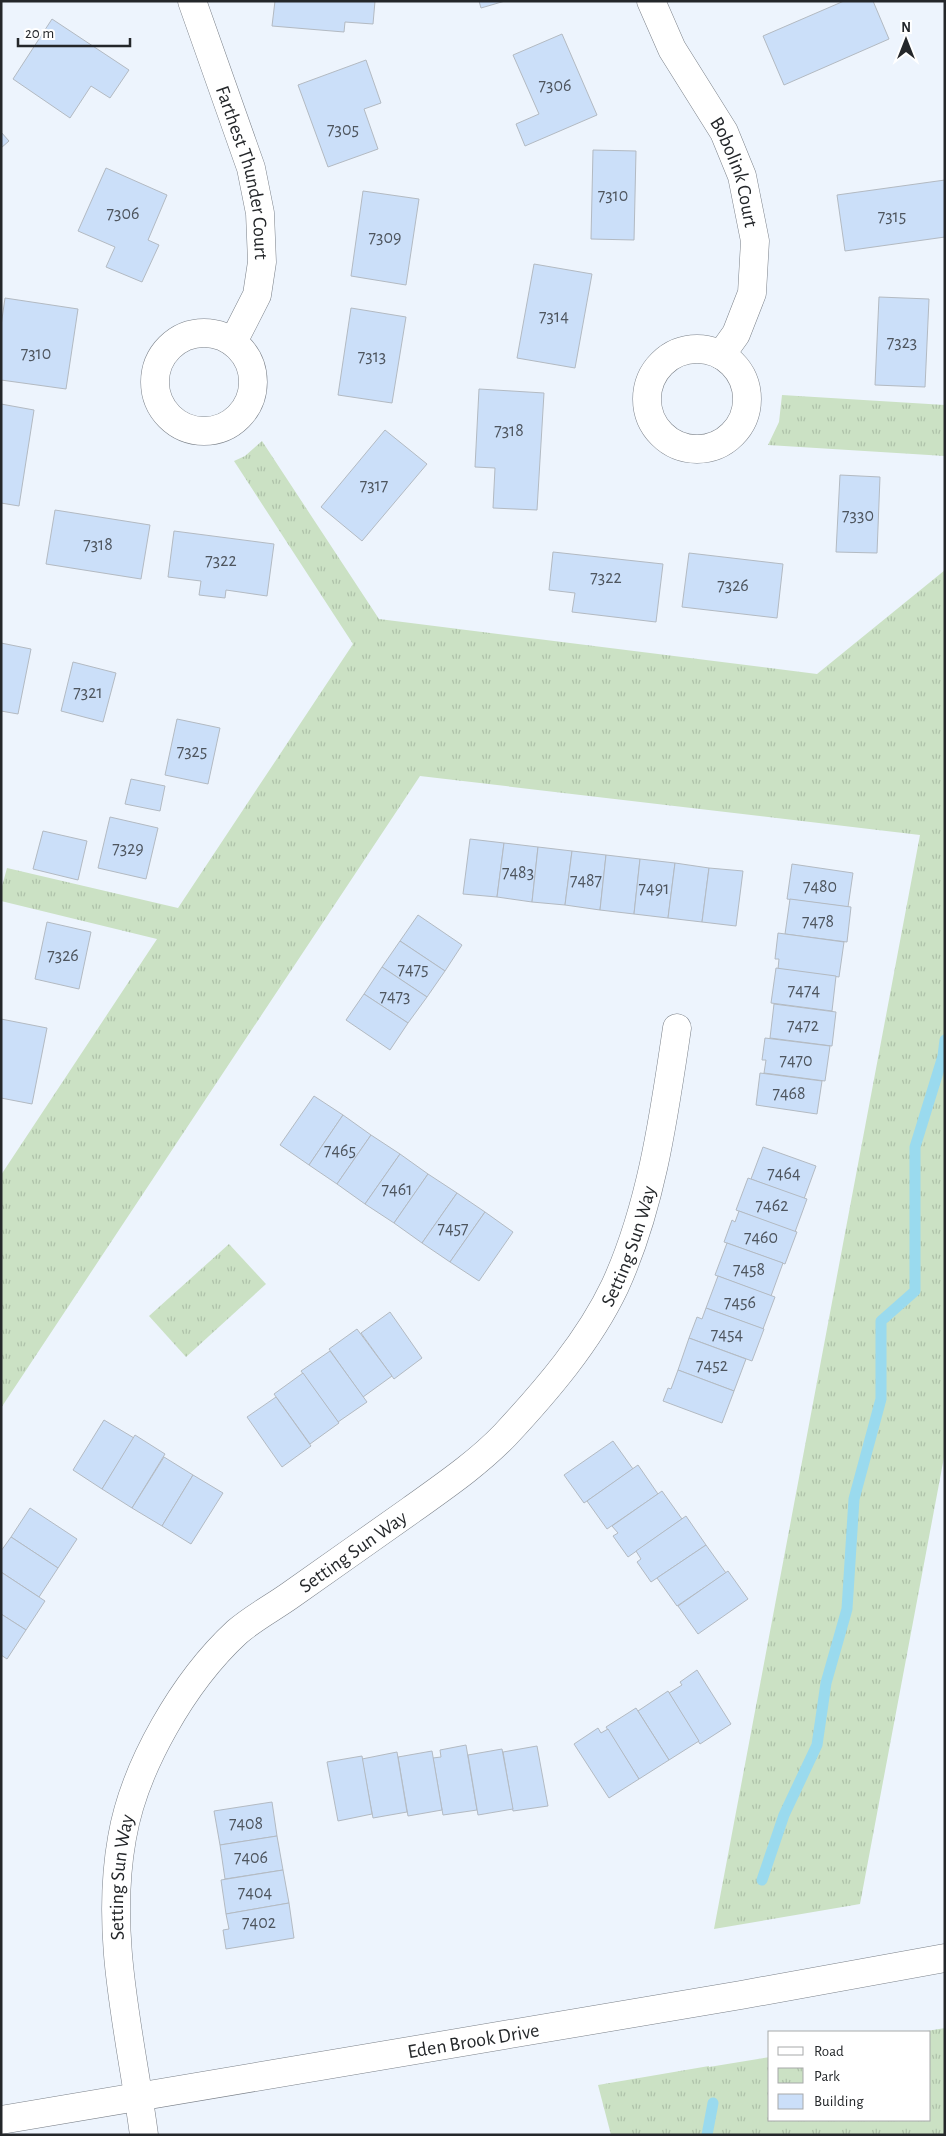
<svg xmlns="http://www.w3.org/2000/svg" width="946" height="2136" font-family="'Alegreya Sans',sans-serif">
  <defs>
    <pattern id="park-tufts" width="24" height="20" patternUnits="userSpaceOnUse" patternTransform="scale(1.25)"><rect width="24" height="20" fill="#cbe1c4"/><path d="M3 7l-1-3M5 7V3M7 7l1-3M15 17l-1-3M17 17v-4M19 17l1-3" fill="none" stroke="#aec1a9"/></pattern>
  </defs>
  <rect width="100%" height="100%" fill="#edf4fd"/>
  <g fill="url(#park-tufts)">
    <path d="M782 395 945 405V456L768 445 779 422Z"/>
    <path d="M262 441 379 619 817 674 945 570V1452L860 1904 714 1929 920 835 420 776 1 1408V1175L157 939 1 901V890L7 868 178 908 353 644 234 461 245 456Z"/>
    <path d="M229 1244 266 1284 186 1357 149 1316Z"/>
    <path d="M945 2028V2135H611L598 2085 709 2066V2067L770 2057V2120H930V2032H921Z"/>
  </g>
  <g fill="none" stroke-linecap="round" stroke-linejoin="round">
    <g stroke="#9adaee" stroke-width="11">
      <path d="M762 1880 784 1815 817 1745 826 1683 847 1609 854 1499 881 1399V1321L915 1291V1147L943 1056 945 1040"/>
      <path d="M707 2135 713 2103"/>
    </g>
  </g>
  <g fill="#cbdff9" stroke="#b3bac2">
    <path d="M275 1H375L373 24 345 22 344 32 272 26Z"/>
    <path d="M479 1H505L481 8Z"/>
    <path d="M844 1H873L889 39 784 85 763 36Z"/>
    <path d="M52 19 129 70 110 98 91 86 70 118 13 79Z"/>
    <path d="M562 34 597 115 525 146 516 124 539 114 513 55Z"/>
    <path d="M366 60 381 103 364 109 378 149 328 167 298 85Z"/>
    <path d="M1 132 9 141 1 148Z"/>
    <path d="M593 150 636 151 634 240 591 239Z"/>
    <path d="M106 168 167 195 148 240 159 245 142 282 106 267 115 247 78 231Z"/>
    <path d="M945 180V237L845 251 837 195Z"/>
    <path d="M363 191 419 199 406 285 351 276Z"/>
    <path d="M534 264 592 274 575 368 517 358Z"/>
    <path d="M879 297 929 299 925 387 875 385Z"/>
    <path d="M5 298 78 309 66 389 1 380V326Z"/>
    <path d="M351 308 406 317 392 403 338 395Z"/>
    <path d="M479 389 544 393 537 510 493 508 495 468 475 467Z"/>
    <path d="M1 404 34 410 19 506 1 503Z"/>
    <path d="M385 430 427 464 362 541 321 507Z"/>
    <path d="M840 475 880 477 877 553 836 552Z"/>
    <path d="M55 510 150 525 141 579 46 564Z"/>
    <path d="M174 531 274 544 267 596 226 590 225 598 199 595 201 581 168 577Z"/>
    <path d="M553 552 663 564 656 622 572 612 575 593 549 590Z"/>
    <path d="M689 553 783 564 777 618 682 607Z"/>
    <path d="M1 643 31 649 18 714 1 711Z"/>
    <path d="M73 662 116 673 103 722 61 711Z"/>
    <path d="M177 719 220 728 208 784 165 775Z"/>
    <path d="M131 779 165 786 160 811 125 804Z"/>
    <path d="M110 817 158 828 146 879 98 868Z"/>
    <path d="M43 831 87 841 78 880 33 869Z"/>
    <path d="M470 839 504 843 497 897 463 894Z"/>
    <path d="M504 843 538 847 532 902 497 897Z"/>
    <path d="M538 847 572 851 565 905 532 902Z"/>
    <path d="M572 851 606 855 600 910 565 905Z"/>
    <path d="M606 855 640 859 634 914 600 910Z"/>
    <path d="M640 859 675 863 668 918 634 914Z"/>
    <path d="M675 863 709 868 702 922 668 918Z"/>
    <path d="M792 864 853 873 848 907 787 899Z"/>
    <path d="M709 868 743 871 736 926 702 922Z"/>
    <path d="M790 899 851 907 847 942 785 934Z"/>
    <path d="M418 915 462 945 445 971 400 941Z"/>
    <path d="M47 922 91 932 79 989 35 979Z"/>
    <path d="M778 933 844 942 839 977 778 969 779 959H775Z"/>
    <path d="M400 941 445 971 427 997 382 967Z"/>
    <path d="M382 967 427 997 408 1023 364 994Z"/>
    <path d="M776 968 836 976 832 1011 771 1003Z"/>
    <path d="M364 994 408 1023 390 1050 346 1020Z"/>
    <path d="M774 1004 836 1012 832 1046 770 1038Z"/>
    <path d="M1 1019 47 1028 32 1104 1 1098Z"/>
    <path d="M765 1038 830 1046 825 1081 764 1073 766 1060H762Z"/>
    <path d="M760 1073 822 1081 817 1114 756 1105Z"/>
    <path d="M314 1096 343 1115 309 1165 280 1145Z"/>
    <path d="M343 1115 371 1135 337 1184 309 1165Z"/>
    <path d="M371 1135 400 1154 365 1204 337 1184Z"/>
    <path d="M763 1147 816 1166 804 1199 751 1179Z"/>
    <path d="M400 1154 428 1174 394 1223 365 1204Z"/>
    <path d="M428 1174 457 1193 422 1243 394 1223Z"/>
    <path d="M748 1178 807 1199 795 1232 736 1210Z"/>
    <path d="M457 1193 485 1212 450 1262 422 1243Z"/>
    <path d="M739 1211 797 1232 785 1264 724 1242 732 1220 735 1222Z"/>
    <path d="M485 1212 513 1232 479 1281 450 1262Z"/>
    <path d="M727 1243 783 1263 771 1296 715 1275Z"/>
    <path d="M718 1276 775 1297 763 1329 706 1308Z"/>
    <path d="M706 1308 764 1329 752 1361 689 1338 697 1317 702 1319Z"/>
    <path d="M390 1312 422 1358 394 1379 361 1333Z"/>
    <path d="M357 1329 392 1376 363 1397 329 1349Z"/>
    <path d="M689 1338 746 1359 734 1391 678 1370Z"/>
    <path d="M330 1351 367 1402 338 1422 301 1371Z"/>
    <path d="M678 1370 734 1391 722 1423 663 1401 668 1388 671 1389Z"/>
    <path d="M303 1373 339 1423 310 1444 274 1394Z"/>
    <path d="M276 1397 311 1446 282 1467 247 1417Z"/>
    <path d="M104 1420 134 1438 102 1489 73 1470Z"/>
    <path d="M135 1435 165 1454 132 1508 102 1489Z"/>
    <path d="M613 1441 633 1469 584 1503 564 1475Z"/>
    <path d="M164 1457 193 1475 162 1526 132 1508Z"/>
    <path d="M638 1465 658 1494 607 1529 587 1501Z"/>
    <path d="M193 1475 223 1493 191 1544 162 1526Z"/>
    <path d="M662 1491 682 1519 628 1557 613 1536 618 1533 612 1526Z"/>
    <path d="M30 1508 77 1539 58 1568 11 1537Z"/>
    <path d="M686 1516 706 1545 651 1582 637 1562 641 1559 636 1551Z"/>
    <path d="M11 1537 58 1568 39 1597 1 1572V1551Z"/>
    <path d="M706 1545 726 1573 677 1606 657 1578Z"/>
    <path d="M728 1571 748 1599 698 1634 678 1606Z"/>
    <path d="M1 1572 45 1601 26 1630 1 1614Z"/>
    <path d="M1 1614 26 1630 7 1659 1 1655Z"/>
    <path d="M697 1670 731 1724 700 1744 669 1693 682 1685 680 1682Z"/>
    <path d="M668 1691 699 1741 669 1760 638 1711Z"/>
    <path d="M636 1708 669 1760 639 1779 606 1727Z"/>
    <path d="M598 1728 601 1733 608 1729 639 1779 609 1798 574 1744Z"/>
    <path d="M466 1745 477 1810 443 1815 433 1758 441 1757 440 1750Z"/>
    <path d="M537 1746 548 1806 513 1811 503 1752Z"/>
    <path d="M502 1749 513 1809 478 1815 468 1755Z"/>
    <path d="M432 1751 442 1810 408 1816 398 1757Z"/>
    <path d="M397 1752 407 1812 373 1818 362 1759Z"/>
    <path d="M362 1756 372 1814 338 1821 327 1762Z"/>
    <path d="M272 1802 277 1836 220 1845 214 1811Z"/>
    <path d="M277 1836 283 1870 225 1879 220 1845Z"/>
    <path d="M283 1870 289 1903 226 1914 221 1880Z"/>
    <path d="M289 1903 294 1938 226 1949 223 1930 229 1929 226 1914Z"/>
  </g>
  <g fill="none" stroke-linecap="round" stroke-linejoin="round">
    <defs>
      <g id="minor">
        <path id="s1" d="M192 1 251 168 260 213 262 262 257 295 233 342"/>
        <path id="s2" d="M651 1 672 49 724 132 742 176 755 241 752 293 736 334 721 355"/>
        <circle cx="204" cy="382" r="49"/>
        <circle cx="697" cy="399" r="50"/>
        <path id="s3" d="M1 2120 741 1995 945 1958"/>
        <path id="s4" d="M144 2135C131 2036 104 1938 122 1838 134 1767 184 1681 237 1632 253 1618 274 1607 292 1594 332 1566 371 1538 411 1510 443 1487 477 1464 505 1435 546 1391 589 1341 615 1286 652 1205 664 1115 677 1028"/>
      </g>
    </defs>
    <use href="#minor" stroke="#7b8189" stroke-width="29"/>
    <use href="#minor" stroke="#fff" stroke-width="28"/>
  </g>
  <g text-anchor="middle" stroke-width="5" stroke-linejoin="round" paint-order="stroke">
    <g font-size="18" fill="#4e555e">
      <text x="555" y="91">7306</text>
      <text x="343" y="135">7305</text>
      <text x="613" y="201">7310</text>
      <text x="123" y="219">7306</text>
      <text x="892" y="222">7315</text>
      <text x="385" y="243">7309</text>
      <text x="554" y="322">7314</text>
      <text x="902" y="348">7323</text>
      <text x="36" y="359">7310</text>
      <text x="372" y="362">7313</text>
      <text x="509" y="436">7318</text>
      <text x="374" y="491">7317</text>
      <text x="858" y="521">7330</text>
      <text x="98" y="550">7318</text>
      <text x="221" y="566">7322</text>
      <text x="606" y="583">7322</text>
      <text x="733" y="591">7326</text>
      <text x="88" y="698">7321</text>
      <text x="192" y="757">7325</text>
      <text x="128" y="854">7329</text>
      <text x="518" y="878">7483</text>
      <text x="586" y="886">7487</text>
      <text x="820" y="892">7480</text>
      <text x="654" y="894">7491</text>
      <text x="818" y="927">7478</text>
      <text x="63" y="961">7326</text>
      <text x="413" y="975">7475</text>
      <text x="804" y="996">7474</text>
      <text x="395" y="1002">7473</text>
      <text x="803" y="1031">7472</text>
      <text x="796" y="1066">7470</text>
      <text x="789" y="1099">7468</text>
      <text x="340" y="1156">7465</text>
      <text x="784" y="1179">7464</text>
      <text x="397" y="1195">7461</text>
      <text x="772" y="1211">7462</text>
      <text x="453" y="1234">7457</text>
      <text x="761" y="1243">7460</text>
      <text x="749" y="1275">7458</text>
      <text x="740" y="1308">7456</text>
      <text x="727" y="1340">7454</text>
      <text x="712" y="1371">7452</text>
      <text x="246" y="1829">7408</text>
      <text x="251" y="1863">7406</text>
      <text x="255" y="1898">7404</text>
      <text x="259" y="1928">7402</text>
    </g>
    <g font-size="20" fill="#24272a" stroke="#fff">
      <text dy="7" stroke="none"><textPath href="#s1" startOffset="180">Farthest Thunder Court</textPath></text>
      <text dy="7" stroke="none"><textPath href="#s2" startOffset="192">Bobolink Court</textPath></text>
      <text dy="7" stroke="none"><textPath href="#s4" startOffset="1100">Setting Sun Way</textPath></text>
      <text dy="7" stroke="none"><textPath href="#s4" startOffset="680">Setting Sun Way</textPath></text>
      <text dy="7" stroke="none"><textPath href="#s4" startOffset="260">Setting Sun Way</textPath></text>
      <text dy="7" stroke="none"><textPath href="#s3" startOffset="479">Eden Brook Drive</textPath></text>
    </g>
  </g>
  <rect width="946" height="2136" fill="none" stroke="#24272a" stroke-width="5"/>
  <rect x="768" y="2031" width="162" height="90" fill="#ffffff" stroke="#a7a9aa"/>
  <rect x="778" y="2047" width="25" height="8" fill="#ffffff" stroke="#a7a9aa"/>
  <text x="814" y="2056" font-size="15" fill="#24272a">Road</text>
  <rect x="778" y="2068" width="25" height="15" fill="url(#park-tufts)" stroke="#a7a9aa"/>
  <text x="814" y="2081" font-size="15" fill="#24272a">Park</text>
  <rect x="778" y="2094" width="25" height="15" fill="#cbdff9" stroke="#a7a9aa"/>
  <text x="814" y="2106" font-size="15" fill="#24272a">Building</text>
  <g transform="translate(906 40)" stroke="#ffffff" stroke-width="4" paint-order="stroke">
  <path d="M0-4L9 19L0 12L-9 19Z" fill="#24272a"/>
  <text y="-8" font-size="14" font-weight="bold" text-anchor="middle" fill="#24272a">N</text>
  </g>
  <path d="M18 38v8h112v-8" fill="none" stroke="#24272a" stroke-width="2.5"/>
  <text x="25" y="38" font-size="15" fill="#24272a" stroke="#ffffff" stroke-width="4" paint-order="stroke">20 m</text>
</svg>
